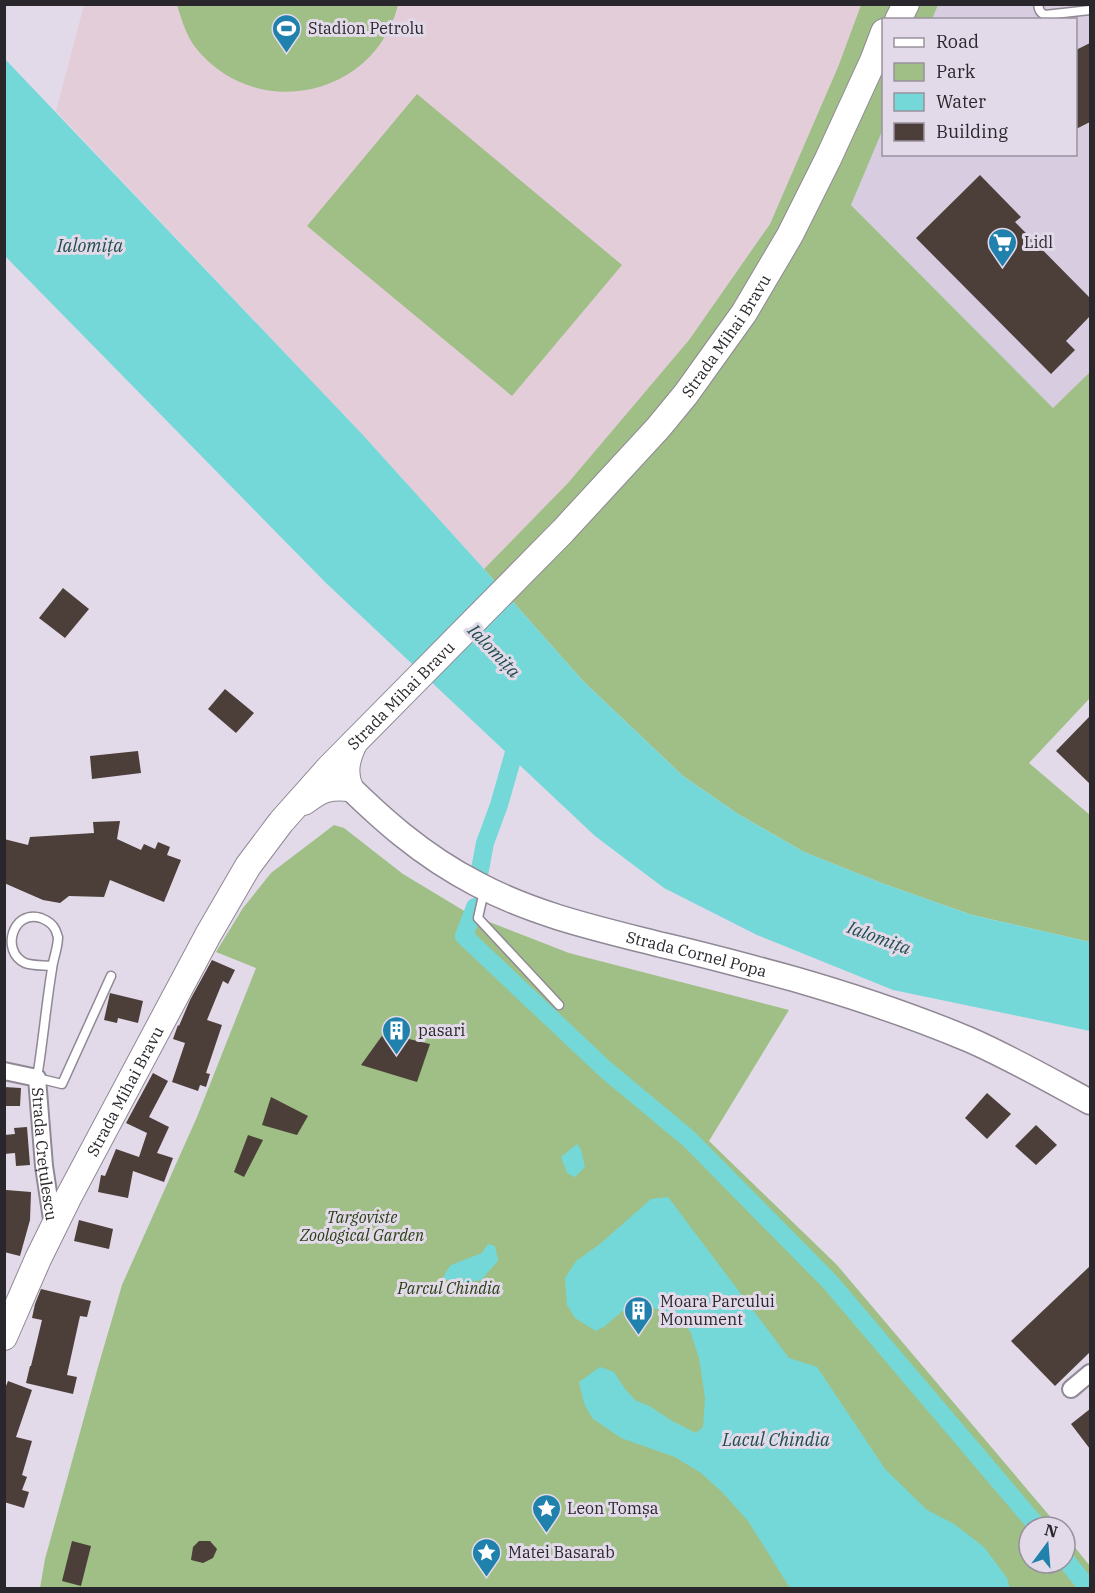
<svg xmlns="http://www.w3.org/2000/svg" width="1095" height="1593" font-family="'IBM Plex Serif',serif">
  <rect width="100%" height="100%" fill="#e3dae9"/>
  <path fill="#d7cce0" d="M938 5H1090V372L1053 408 851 205 883 129 884 154H1076V20L932 19Z"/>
  <path fill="#e3cdd9" d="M84 5H861L838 67 770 224 689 340 568 483 484 569 362 434 56 111Z"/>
  <g fill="#9fbf86">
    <path d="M177 5V4L398 5C374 99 254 122 195 47 186 35 181 18 177 5Z"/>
    <path d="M861 5H938L932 19 884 20 883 129 851 205 1053 408 1090 372V698L1029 763 1090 815V942L972 915 884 884 804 852 738 814 683 776 583 681 484 569 568 483 689 340 770 224 838 67Z"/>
    <path d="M417 94 622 265 512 396 307 226Z"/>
    <path d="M334 825 344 828 403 874 471 915 569 953 789 1010 709 1141 837 1265 1059 1527H1029V1563H1065V1535L1090 1566V1588H40L45 1559 98 1367 122 1285 197 1117 256 968 216 952 243 908 271 873Z"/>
  </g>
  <g fill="#74d8d9">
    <path d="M4 58 362 434 484 569 583 681 683 776 738 814 804 852 884 884 972 915 1090 942V1031L893 990 757 935 664 888 595 836 326 583 5 256Z"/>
    <path d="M577 1144 581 1150 585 1167 575 1177 567 1173 561 1157Z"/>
    <path d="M668 1197 789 1358 817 1367 885 1469 927 1510 954 1524 984 1547 1007 1578 1010 1588H790L748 1521 723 1493 701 1473 675 1457 621 1438 592 1418 584 1403 579 1382 600 1367 614 1372 625 1389 635 1400 651 1407 672 1421 696 1433 703 1427 705 1398 699 1358 690 1331 672 1315 648 1306 625 1309 605 1326 596 1331 575 1318 567 1305 565 1278 576 1261 600 1244 651 1199Z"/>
    <path d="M488 1244 495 1246 498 1261 481 1280 456 1284 443 1278 447 1270 451 1265 482 1253Z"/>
  </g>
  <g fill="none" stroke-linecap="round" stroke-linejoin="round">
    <g stroke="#74d8d9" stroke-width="18">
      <path d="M479 875 485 843 499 805 519 735"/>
      <path d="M475 907 464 936 606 1070 689 1139 830 1282 1038 1527"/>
      <path d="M1065 1559 1088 1588"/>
    </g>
  </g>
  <g fill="#4c3e39">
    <path d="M1090 43V122L1076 129V50Z"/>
    <path d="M980 175 1021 217 1015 222 1090 298V316L1066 341 1075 350 1051 374 916 238Z"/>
    <path d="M63 588 89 609 65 638 39 618Z"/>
    <path d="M225 689 254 713 236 733 208 709Z"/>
    <path d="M1090 716V784L1056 751Z"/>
    <path d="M138 751 141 773 92 779 90 756Z"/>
    <path d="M120 821 117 839 141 850 144 844 155 849 158 842 170 847 167 855 181 860 164 902 110 880 104 897 69 896 60 903 43 900 4 883V839L28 845 30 837 94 833 93 822Z"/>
    <path d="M212 960 235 970 228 984 223 981 207 1020 222 1025 206 1073 210 1074 206 1087 200 1085 198 1091 172 1082 185 1043 173 1039 178 1025 179 1026 190 1000Z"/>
    <path d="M110 993 143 1001 138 1023 118 1018 117 1023 104 1020Z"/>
    <path d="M384 1033 430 1044 417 1082 361 1065Z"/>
    <path d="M153 1073 168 1081 149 1117 169 1127 157 1153 173 1158 164 1182 133 1171 128 1198 98 1192 101 1175 105 1176 116 1149 139 1157 147 1133 126 1123Z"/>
    <path d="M4 1087 21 1088 20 1106H4Z"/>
    <path d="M987 1093 1011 1114 987 1139 965 1118Z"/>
    <path d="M271 1097 308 1116 297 1135 262 1125Z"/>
    <path d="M1036 1125 1057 1145 1036 1165 1015 1146Z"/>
    <path d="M27 1127 30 1165 16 1166 15 1153 4 1154V1135L15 1134 14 1128Z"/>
    <path d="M248 1135 263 1140 244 1177 234 1172Z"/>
    <path d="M6 1190 31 1192 30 1220 20 1256 4 1252Z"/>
    <path d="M79 1220 113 1229 109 1249 74 1241Z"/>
    <path d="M1090 1266V1352L1055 1386 1011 1341Z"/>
    <path d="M41 1289 91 1301 87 1317 80 1316 67 1375 77 1377 73 1394 26 1383 30 1366H31L42 1320 32 1318 35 1304Z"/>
    <path d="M8 1381 32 1390 16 1437 32 1441 22 1475 27 1477 22 1490 29 1492 24 1508 4 1502V1391Z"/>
    <path d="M1090 1409V1449L1071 1424Z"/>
    <path d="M72 1541 91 1546 81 1586 62 1581Z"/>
    <path d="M199 1541H210L217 1549 213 1558 203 1563 191 1560 193 1547Z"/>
  </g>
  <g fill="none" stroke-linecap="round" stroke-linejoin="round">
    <defs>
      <g id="lane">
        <path d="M1038 4C1039 10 1040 13 1045 15L1090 10"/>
        <path d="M484 891 478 918 559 1005"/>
        <path d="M52 966C44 965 33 966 25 963 0 951 13 909 41 918 46 920 52 923 55 929 56 930 57 935 58 937 58 948 53 959 52 969 46 1005 43 1042 37 1078L62 1084 111 976"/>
      </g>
      <g id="street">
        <path id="s1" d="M4 1071 37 1078 44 1166 53 1226"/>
        <path d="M1071 1389 1090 1373"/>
      </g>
      <g id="secondary">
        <path id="s2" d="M335 773C380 818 421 855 477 884 535 915 599 929 662 945 706 955 750 967 794 979 853 996 913 1016 970 1040 1011 1058 1051 1081 1090 1102"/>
      </g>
      <g id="primary">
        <path d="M898 20 906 4"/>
        <path d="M304 802C321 789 328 786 350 788 343 772 347 758 354 743"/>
        <path id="s3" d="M4 1337 38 1259 68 1198 208 935 248 866 281 822 329 768 563 531 658 428 686 394 744 313 790 235 828 159 873 61 884 32"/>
      </g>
    </defs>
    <use href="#lane" stroke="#908895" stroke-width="11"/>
    <use href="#street" stroke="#908895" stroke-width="20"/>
    <use href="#secondary" stroke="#908895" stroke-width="27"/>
    <use href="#primary" stroke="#908895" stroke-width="28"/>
    <use href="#lane" stroke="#fff" stroke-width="8"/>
    <use href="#street" stroke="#fff" stroke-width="16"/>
    <use href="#secondary" stroke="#fff" stroke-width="24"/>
    <use href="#primary" stroke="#fff" stroke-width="26"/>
  </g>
  <defs>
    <symbol id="stadium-pin" viewBox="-11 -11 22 30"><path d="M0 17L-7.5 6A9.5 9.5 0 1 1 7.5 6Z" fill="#2081ad" stroke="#e3dae9"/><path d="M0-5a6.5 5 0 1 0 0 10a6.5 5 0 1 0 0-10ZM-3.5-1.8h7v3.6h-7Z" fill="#fff"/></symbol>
    <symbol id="supermarket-pin" viewBox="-11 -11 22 30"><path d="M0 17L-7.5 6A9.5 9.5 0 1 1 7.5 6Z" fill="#2081ad" stroke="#e3dae9"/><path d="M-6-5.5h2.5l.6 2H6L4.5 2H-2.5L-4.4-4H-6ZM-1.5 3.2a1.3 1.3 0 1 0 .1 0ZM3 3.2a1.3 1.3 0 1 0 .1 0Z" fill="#fff"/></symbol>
    <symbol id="building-pin" viewBox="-11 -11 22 30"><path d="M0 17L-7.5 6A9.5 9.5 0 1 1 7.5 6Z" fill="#2081ad" stroke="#e3dae9"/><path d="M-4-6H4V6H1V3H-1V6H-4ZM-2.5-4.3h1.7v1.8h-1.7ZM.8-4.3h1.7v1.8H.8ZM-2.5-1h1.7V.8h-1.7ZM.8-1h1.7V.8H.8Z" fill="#fff"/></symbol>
    <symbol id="sight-pin" viewBox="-11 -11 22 30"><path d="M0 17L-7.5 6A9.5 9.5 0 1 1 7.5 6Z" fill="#2081ad" stroke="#e3dae9"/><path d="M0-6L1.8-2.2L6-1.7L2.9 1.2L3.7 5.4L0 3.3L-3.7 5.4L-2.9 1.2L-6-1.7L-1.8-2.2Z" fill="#fff"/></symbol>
  </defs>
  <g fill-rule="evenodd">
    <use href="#stadium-pin" x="270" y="12" width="33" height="45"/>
    <use href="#supermarket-pin" x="986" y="226" width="33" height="45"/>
    <use href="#building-pin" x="380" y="1014" width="33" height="45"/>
    <use href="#building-pin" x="622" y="1294" width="33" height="45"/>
    <use href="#sight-pin" x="530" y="1492" width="33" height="45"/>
    <use href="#sight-pin" x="470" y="1536" width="33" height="45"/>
  </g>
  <g text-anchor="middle" stroke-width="6" stroke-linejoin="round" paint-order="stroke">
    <g font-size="16" fill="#2a272c" stroke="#e3dae9" text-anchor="start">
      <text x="308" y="34">Stadion Petrolu</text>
      <text x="1024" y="248">Lidl</text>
      <text x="418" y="1036">pasari</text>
      <text x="660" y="1307">Moara Parcului<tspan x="660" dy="18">Monument</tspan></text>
      <text x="567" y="1514">Leon Tomșa</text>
      <text x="508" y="1558">Matei Basarab</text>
    </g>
    <g font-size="16" fill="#2a272c" stroke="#e3dae9">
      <text dy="6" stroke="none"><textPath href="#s3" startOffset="1246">Strada Mihai Bravu</textPath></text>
      <text dy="6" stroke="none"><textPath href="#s3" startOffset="760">Strada Mihai Bravu</textPath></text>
      <text dy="6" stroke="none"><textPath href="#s2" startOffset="412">Strada Cornel Popa</textPath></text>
      <text dy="6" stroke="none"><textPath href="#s3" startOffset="274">Strada Mihai Bravu</textPath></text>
      <text dy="6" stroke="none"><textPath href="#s1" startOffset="110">Strada Crețulescu</textPath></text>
    </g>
    <g font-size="16" font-style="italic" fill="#293f13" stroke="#e3dae9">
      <text x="362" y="1223">Targoviste<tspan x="362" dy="18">Zoological Garden</tspan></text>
      <text x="449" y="1294">Parcul Chindia</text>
    </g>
    <g font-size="18" font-style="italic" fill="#204e4e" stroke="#e3dae9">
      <text x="90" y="252">Ialomița</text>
      <text transform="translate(494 651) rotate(46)" y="6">Ialomița</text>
      <text transform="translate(879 938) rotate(20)" y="6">Ialomița</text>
      <text x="776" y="1446">Lacul Chindia</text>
    </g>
  </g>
  <rect width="1095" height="1593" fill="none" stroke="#2a272c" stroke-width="12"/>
  <rect x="882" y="18" width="195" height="138" fill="#e3dae9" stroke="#99929d" stroke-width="1.5"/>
  <rect x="894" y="38" width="30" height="9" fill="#ffffff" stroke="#99929d" stroke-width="1.5"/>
  <text x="936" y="48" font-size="18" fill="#2a272c">Road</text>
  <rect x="894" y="63" width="30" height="18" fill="#9fbf86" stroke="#99929d" stroke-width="1.5"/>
  <text x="936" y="78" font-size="18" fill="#2a272c">Park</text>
  <rect x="894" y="93" width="30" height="18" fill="#74d8d9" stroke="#99929d" stroke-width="1.5"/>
  <text x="936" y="108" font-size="18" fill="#2a272c">Water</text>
  <rect x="894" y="123" width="30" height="18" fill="#4c3e39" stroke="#99929d" stroke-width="1.5"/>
  <text x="936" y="138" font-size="18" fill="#2a272c">Building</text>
  <g transform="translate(1047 1545) rotate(16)"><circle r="28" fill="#e3dae9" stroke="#99929d" stroke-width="1.5"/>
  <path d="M0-4.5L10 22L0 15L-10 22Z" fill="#2081ad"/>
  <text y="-9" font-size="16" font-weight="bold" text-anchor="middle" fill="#2a272c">N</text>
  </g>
</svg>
